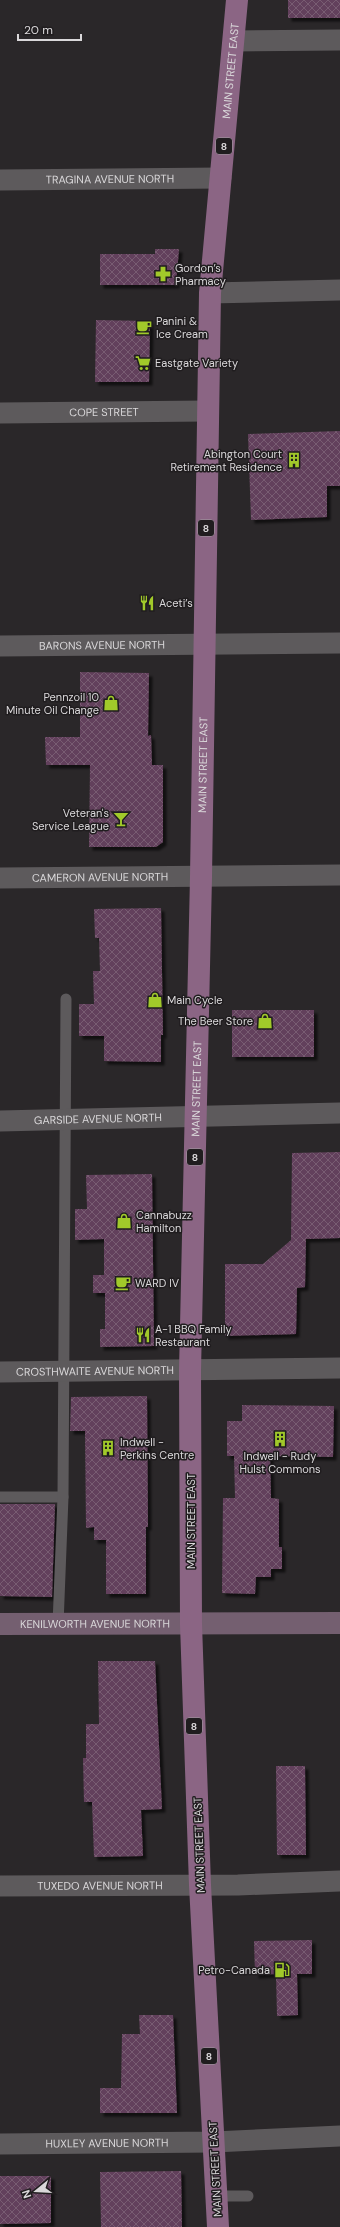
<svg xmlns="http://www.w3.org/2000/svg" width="340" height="2227" font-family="'DM Sans',sans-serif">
  <defs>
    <pattern id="building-cross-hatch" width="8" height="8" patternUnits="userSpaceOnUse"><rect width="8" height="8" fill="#62415b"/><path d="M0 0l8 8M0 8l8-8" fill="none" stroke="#785c72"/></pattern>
    <filter id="shadow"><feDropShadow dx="3.5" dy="3.5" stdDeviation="1" flood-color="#0009"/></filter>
  </defs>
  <rect width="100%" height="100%" fill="#2a2729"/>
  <g fill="url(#building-cross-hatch)" filter="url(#shadow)">
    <rect x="288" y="0" width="52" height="18"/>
    <path d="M155 249H179L176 285H100V254H155Z"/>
    <path d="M96 320 150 321 149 382H95Z"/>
    <path d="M340 431V486H327V517L251 520 248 434Z"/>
    <path d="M80 672 149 673 148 736 151 735 152 765H163V842L156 847H89L90 765H46L45 737H80Z"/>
    <path d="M161 908 163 1035H161V1062L104 1061V1036H79V1004H94L93 971H100L99 938H95L94 909Z"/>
    <rect x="232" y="1010" width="82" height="47"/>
    <path d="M340 1152V1238L306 1239 305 1287 297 1288 296 1334 225 1336V1264H263L291 1240 292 1153Z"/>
    <path d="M152 1174 154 1346 100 1347V1329H105V1293H93V1275H104V1239L75 1240V1209H87L86 1175Z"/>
    <path d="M147 1396 148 1527H146V1594H106V1540H94V1527L86 1528 85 1431H70L71 1397Z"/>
    <path d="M242 1405 334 1406 333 1457 270 1456 271 1498 279 1499V1547H282V1569H271V1577H256L255 1594 222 1593 223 1498H235L234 1456H227V1421H242Z"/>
    <path d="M0 1504H55L52 1597 0 1596Z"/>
    <path d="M98 1661H155L162 1809 141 1810 143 1856 94 1857 92 1802H84L83 1758H86V1724H99Z"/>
    <path d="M276 1766H305L306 1855H277Z"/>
    <path d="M312 1940V1974H297L298 2015 277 2016 276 1974 255 1975 254 1941Z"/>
    <path d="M139 2015H173L177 2113H100V2088H121L122 2034H140Z"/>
    <path d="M181 2171 182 2227H101L100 2172Z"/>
    <path d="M0 2176H51V2223L0 2224Z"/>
  </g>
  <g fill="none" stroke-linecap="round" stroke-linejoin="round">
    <g stroke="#5d5a5c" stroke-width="11">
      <path d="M0 1497H63"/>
      <path d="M58 1625 63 1497 66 999"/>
      <path d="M217 2196H248"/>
    </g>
    <g stroke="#5d5a5c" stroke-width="21">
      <path d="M234 41 340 40"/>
      <path id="s1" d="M0 180 221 178"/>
      <path d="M210 293 340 290"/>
      <path id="s2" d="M0 413 207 411"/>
      <path id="s3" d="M0 646 340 643"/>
      <path id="s4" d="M0 878 340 875"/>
      <path id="s5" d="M0 1121 340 1113"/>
      <path id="s6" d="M0 1372 340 1368"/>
      <path id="s7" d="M0 1886 238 1885 340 1881"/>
      <path id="s8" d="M0 2144 214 2142 340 2136"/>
    </g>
    <path stroke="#745f70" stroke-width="22" id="s9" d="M0 1624 340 1623"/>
    <path stroke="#8b6584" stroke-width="22" id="s10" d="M218 2227 200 1885 191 1624 190 1371 201 877 210 293 237 0"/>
  </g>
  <defs>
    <symbol id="pharmacy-bare" viewBox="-9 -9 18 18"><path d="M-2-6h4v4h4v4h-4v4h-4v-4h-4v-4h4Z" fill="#a1c92a" stroke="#201d1f" stroke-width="2.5" paint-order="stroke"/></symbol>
    <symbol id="cafe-bare" viewBox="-9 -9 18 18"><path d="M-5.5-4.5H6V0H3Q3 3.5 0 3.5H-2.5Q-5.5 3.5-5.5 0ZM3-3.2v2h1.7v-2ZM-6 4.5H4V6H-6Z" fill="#a1c92a" stroke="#201d1f" stroke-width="2.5" paint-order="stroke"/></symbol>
    <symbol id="supermarket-bare" viewBox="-9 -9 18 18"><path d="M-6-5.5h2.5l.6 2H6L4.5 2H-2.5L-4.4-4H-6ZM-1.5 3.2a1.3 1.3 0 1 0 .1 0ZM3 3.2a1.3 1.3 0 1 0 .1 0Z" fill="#a1c92a" stroke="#201d1f" stroke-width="2.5" paint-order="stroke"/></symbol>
    <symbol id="building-bare" viewBox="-9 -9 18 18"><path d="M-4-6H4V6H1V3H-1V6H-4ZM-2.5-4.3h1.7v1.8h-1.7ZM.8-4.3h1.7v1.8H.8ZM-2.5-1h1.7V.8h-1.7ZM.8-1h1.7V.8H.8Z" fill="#a1c92a" stroke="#201d1f" stroke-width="2.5" paint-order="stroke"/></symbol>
    <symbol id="restaurant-bare" viewBox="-9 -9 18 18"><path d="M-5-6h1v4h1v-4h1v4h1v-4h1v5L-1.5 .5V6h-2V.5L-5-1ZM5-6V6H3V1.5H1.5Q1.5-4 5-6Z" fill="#a1c92a" stroke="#201d1f" stroke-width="2.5" paint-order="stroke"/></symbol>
    <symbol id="shop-bare" viewBox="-9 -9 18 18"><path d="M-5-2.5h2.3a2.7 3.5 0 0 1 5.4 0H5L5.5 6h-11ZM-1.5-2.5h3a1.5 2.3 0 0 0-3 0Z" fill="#a1c92a" stroke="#201d1f" stroke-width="2.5" paint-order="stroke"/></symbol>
    <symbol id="bar-bare" viewBox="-9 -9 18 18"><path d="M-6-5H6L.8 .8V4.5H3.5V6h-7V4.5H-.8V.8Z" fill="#a1c92a" stroke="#201d1f" stroke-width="2.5" paint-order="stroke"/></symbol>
    <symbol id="fuel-bare" viewBox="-9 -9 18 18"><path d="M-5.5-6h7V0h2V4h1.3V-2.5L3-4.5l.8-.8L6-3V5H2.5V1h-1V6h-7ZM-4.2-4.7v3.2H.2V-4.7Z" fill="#a1c92a" stroke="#201d1f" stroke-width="2.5" paint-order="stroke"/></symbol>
  </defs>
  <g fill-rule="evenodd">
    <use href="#pharmacy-bare" x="152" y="263" width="22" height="22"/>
    <use href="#cafe-bare" x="133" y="316" width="22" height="22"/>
    <use href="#supermarket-bare" x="132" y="352" width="22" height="22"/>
    <use href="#building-bare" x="283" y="449" width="22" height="22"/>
    <use href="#restaurant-bare" x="136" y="592" width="22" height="22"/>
    <use href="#shop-bare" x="100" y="692" width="22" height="22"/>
    <use href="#bar-bare" x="110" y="808" width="22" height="22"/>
    <use href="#shop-bare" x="144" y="989" width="22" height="22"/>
    <use href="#shop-bare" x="254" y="1010" width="22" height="22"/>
    <use href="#shop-bare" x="113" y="1210" width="22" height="22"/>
    <use href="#cafe-bare" x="112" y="1272" width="22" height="22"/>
    <use href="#restaurant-bare" x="132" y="1324" width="22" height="22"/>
    <use href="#building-bare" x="269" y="1428" width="22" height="22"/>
    <use href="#building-bare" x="97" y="1437" width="22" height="22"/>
    <use href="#fuel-bare" x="271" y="1959" width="22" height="22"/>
  </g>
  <g text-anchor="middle" stroke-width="3" stroke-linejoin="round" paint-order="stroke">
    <g fill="#201d1f" stroke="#a2a0a2" stroke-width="1">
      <rect x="216" y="138" width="16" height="16" rx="3"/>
      <rect x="198" y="520" width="16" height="16" rx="3"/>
      <rect x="187" y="1149" width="16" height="16" rx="3"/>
      <rect x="186" y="1718" width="16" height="16" rx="3"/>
      <rect x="201" y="2048" width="16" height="16" rx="3"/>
    </g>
    <g font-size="10" font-weight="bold" fill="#dad8da">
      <text x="224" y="150">8</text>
      <text x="206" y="532">8</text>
      <text x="195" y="1161">8</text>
      <text x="194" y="1730">8</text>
      <text x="209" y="2060">8</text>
    </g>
    <g font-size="11" fill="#dad8da" stroke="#201d1f">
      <text dy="4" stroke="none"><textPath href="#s10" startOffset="2158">MAIN STREET EAST</textPath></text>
      <text dy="4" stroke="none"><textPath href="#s1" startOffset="110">TRAGINA AVENUE NORTH</textPath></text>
      <text dy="4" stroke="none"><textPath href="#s2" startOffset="104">COPE STREET</textPath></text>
      <text dy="4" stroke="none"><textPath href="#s3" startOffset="102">BARONS AVENUE NORTH</textPath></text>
      <text dy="4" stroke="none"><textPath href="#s10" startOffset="1463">MAIN STREET EAST</textPath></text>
      <text dy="4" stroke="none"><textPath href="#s4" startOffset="100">CAMERON AVENUE NORTH</textPath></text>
      <text dy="4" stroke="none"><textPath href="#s10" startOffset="1139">MAIN STREET EAST</textPath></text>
      <text dy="4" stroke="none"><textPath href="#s5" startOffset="98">GARSIDE AVENUE NORTH</textPath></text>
      <text dy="4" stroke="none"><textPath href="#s6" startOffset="95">CROSTHWAITE AVENUE NORTH</textPath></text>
      <text transform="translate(191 1521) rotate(-90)" y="4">MAIN STREET EAST</text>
      <text dy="4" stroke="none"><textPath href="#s9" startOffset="95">KENILWORTH AVENUE NORTH</textPath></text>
      <text transform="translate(199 1845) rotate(-92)" y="4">MAIN STREET EAST</text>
      <text dy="4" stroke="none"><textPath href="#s7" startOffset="100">TUXEDO AVENUE NORTH</textPath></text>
      <text dy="4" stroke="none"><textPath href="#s8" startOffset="107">HUXLEY AVENUE NORTH</textPath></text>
      <text transform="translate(215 2169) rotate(-93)" y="4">MAIN STREET EAST</text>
    </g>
    <g font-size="11" fill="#dad8da" stroke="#201d1f" text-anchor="start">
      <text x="175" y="272">Gordon’s<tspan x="175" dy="13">Pharmacy</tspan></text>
      <text x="156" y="325">Panini &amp;<tspan x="156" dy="13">Ice Cream</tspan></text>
      <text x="155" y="367">Eastgate Variety</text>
      <text x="282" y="458" text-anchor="end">Abington Court<tspan x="282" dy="13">Retirement Residence</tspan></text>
      <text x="159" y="607">Aceti’s</text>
      <text x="99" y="701" text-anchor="end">Pennzoil 10<tspan x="99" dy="13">Minute Oil Change</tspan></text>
      <text x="109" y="817" text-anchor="end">Veteran's<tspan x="109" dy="13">Service League</tspan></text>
      <text x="167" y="1004">Main Cycle</text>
      <text x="253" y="1025" text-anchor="end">The Beer Store</text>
      <text x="136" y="1219">Cannabuzz<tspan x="136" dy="13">Hamilton</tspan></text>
      <text x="135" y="1287">WARD IV</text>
      <text x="155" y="1333">A-1 BBQ Family<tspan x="155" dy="13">Restaurant</tspan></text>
      <text x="120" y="1446">Indwell -<tspan x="120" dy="13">Perkins Centre</tspan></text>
      <text x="280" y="1460" text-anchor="middle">Indwell - Rudy<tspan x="280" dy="13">Hulst Commons</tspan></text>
      <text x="270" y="1974" text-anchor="end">Petro-Canada</text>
    </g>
  </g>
  <g transform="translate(36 2191) rotate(252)" stroke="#201d1f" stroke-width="3" paint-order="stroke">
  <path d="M0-3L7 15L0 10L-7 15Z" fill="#dad8da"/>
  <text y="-6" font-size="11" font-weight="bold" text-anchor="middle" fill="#dad8da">N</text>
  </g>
  <path d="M18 34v6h63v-6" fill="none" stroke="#dad8da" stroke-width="2"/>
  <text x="24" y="34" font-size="12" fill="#dad8da" stroke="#201d1f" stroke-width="3" paint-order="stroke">20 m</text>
</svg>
